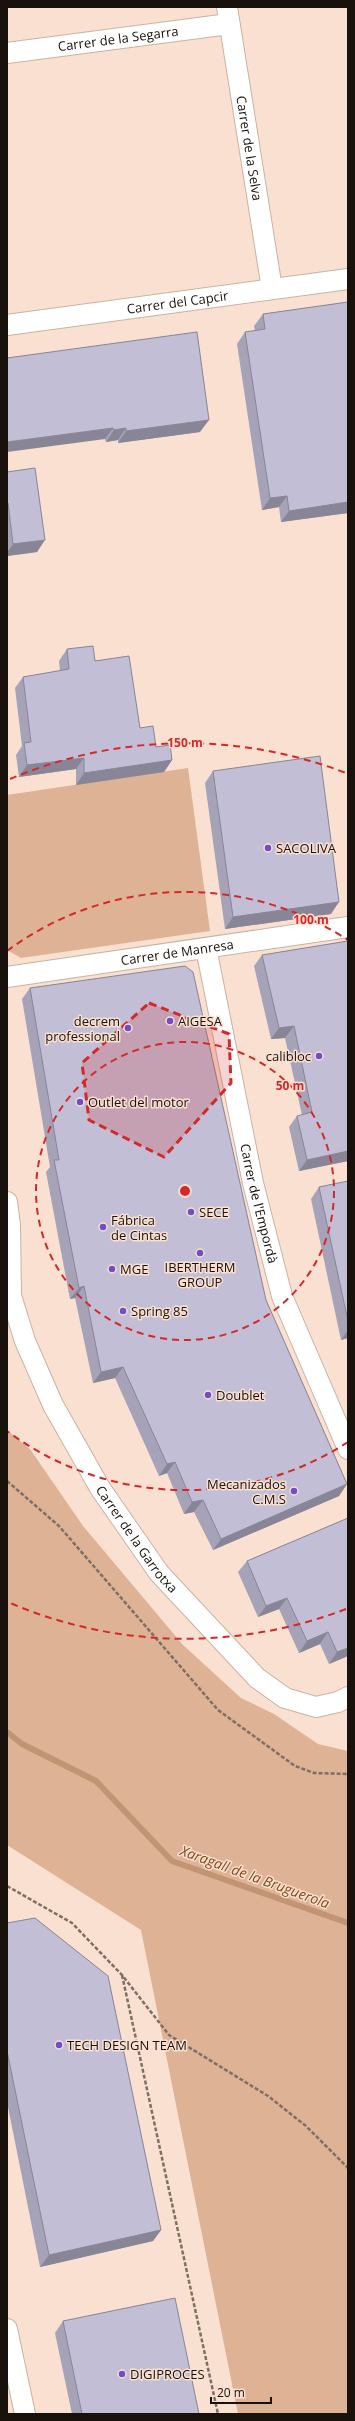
<svg xmlns="http://www.w3.org/2000/svg" width="355" height="2421" font-family="'Open Sans',sans-serif">
  <rect width="100%" height="100%" fill="#f9e0d0"/>
  <g fill="#deb294">
    <path d="M188 768 210 931 21 958 7 950V795Z"/>
    <path d="M7 1430 30 1449 83 1526 183 1645 241 1698 274 1714 318 1744 348 1751V2414H238L141 1930 7 1845Z"/>
  </g>
  <g fill="none" stroke-linecap="round" stroke-linejoin="round">
    <path stroke="#c19474" stroke-width="6" d="M7 1732 22 1744 96 1781 172 1861 348 1923"/>
    <defs>
      <g id="minor">
        <path id="s1" d="M227 7 272 289"/>
        <path id="s2" d="M7 53 229 24"/>
        <path id="s3" d="M7 325 348 279"/>
        <path id="s4" d="M206 948 253 1183 282 1296 348 1449"/>
        <path id="s5" d="M7 977 348 927"/>
        <path d="M7 1202 10 1225 11 1296"/>
        <path id="s6" d="M7 1283 25 1341 53 1405 100 1488 159 1573 257 1678 285 1698 316 1707 338 1702 348 1697"/>
        <path d="M7 2329 25 2414"/>
      </g>
    </defs>
    <use href="#minor" stroke="#cab3a4" stroke-width="22"/>
    <g stroke="#7e6f65" stroke-width="2.5" stroke-dasharray="4 2" stroke-linecap="butt">
      <path d="M7 1481 59 1526 218 1710 295 1766 314 1773 348 1774"/>
      <path d="M7 1886 72 1923 122 1975 169 2035 268 2096 306 2126 348 2168"/>
      <path d="M122 1975 218 2414"/>
    </g>
    <use href="#minor" stroke="#fff" stroke-width="20"/>
  </g>
  <g fill="#a6a3b8">
    <path d="M348 302V513L281 522 279 507 262 510 237 344 245 332 255 331 254 326 263 314Z"/>
    <path d="M7 358 200 432 118 443V440L106 442 105 439Z"/>
    <path d="M7 472 37 552 7 556Z"/>
    <path d="M67 649 95 661 140 728 156 747 172 760 164 772 76 785V769L19 777 16 755 22 746 15 688 23 677 60 671 59 661Z"/>
    <path d="M213 771 331 914 225 929 205 783Z"/>
    <path d="M348 941V1161L299 1171 289 1127 297 1116 302 1115 285 1038 271 1039 254 966 262 955Z"/>
    <path d="M30 988 266 1300 347 1484 339 1496 213 1550 194 1512 184 1514 167 1473 159 1476 115 1378 93 1383 75 1298 70 1299 46 1172 50 1167 22 999Z"/>
    <path d="M348 1181V1338L341 1340 311 1199 319 1187Z"/>
    <path d="M348 1518V1656L329 1664 320 1644 299 1653 279 1609 258 1617 238 1572 247 1561Z"/>
    <path d="M7 1923 161 2230 153 2241 40 2267 7 2102Z"/>
    <path d="M63 2321 199 2414H72L55 2333Z"/>
  </g>
  <g fill="#878596">
    <path d="M209 420 200 432 118 443 126 431Z"/>
    <path d="M113 428 105 439 7 452V442Z"/>
    <path d="M126 428 118 440 106 442 114 430Z"/>
    <path d="M287 496 279 507 262 510 270 498Z"/>
    <path d="M348 502V513L281 522 289 511Z"/>
    <path d="M45 540 37 552 7 556V553L13 544Z"/>
    <path d="M84 758 76 769 19 777 27 765Z"/>
    <path d="M172 760 164 772 76 785 84 773Z"/>
    <path d="M339 902 331 914 225 929 233 917Z"/>
    <path d="M294 1026 285 1038 271 1039 279 1028Z"/>
    <path d="M348 1151V1161L299 1171 307 1160Z"/>
    <path d="M84 1286 75 1298 70 1299 79 1288Z"/>
    <path d="M348 1330V1338L341 1340Z"/>
    <path d="M123 1367 115 1378 93 1383 101 1372Z"/>
    <path d="M175 1462 167 1473 159 1476 167 1464Z"/>
    <path d="M347 1484 339 1496 213 1550 221 1539Z"/>
    <path d="M203 1500 194 1512 184 1514 192 1502Z"/>
    <path d="M287 1598 279 1609 258 1617 266 1606Z"/>
    <path d="M328 1632 320 1644 299 1653 307 1641Z"/>
    <path d="M348 1648V1656L329 1664 337 1652Z"/>
    <path d="M161 2230 153 2241 40 2267 49 2255Z"/>
  </g>
  <g fill="#c1bed6" stroke="#878596">
    <path d="M348 302V502L289 511 287 496 270 498 245 332 265 329 263 314Z"/>
    <path d="M197 332 209 420 126 431V428L114 430 113 428 7 442V358Z"/>
    <path d="M35 468 45 540 13 544 8 503 7 504V472Z"/>
    <path d="M93 646 95 661 129 656 140 728 153 726 156 747 170 745 172 760 84 773V758L27 765 24 743 31 742 23 677 69 669 67 649Z"/>
    <path d="M320 756 339 902 233 917 213 771Z"/>
    <path d="M348 941V1151L307 1160 297 1116 312 1112 294 1026 279 1028 262 955Z"/>
    <path d="M185 966 193 972 266 1300 347 1484 221 1539 203 1500 192 1502 175 1462 167 1464 123 1367 101 1372 84 1286 79 1288 54 1160H59L30 988Z"/>
    <path d="M348 1181V1321L319 1187Z"/>
    <path d="M348 1518V1648L337 1652 328 1632 307 1641 287 1598 266 1606 247 1561Z"/>
    <path d="M35 1918 108 1976 161 2230 49 2255 7 2051V1923Z"/>
    <path d="M175 2298 199 2414H82L63 2321Z"/>
  </g>
  <path fill="#d62828" fill-opacity="0.2" stroke="#d62828" stroke-width="3" stroke-dasharray="8 5" stroke-linejoin="round" d="M149 1003 229 1034 231 1083 164 1157 89 1120 82 1063Z"/>
  <g fill="none" stroke="#d62828" stroke-width="2" stroke-dasharray="7 5">
    <circle cx="185" cy="1191" r="149"/>
    <path d="M348 1442A299 299 0 0 1 7 1431M7 951A299 299 0 0 1 348 940"/>
    <path d="M346 1609A448 448 0 0 1 10 1603M10 779A448 448 0 0 1 346 773"/>
  </g>
  <g fill="#714ec7" stroke="#f9e0d0" stroke-width="1.5">
    <circle cx="268" cy="848" r="4"/>
    <circle cx="170" cy="1021" r="4"/>
    <circle cx="128" cy="1028" r="4"/>
    <circle cx="319" cy="1056" r="4"/>
    <circle cx="80" cy="1102" r="4"/>
    <circle cx="191" cy="1212" r="4"/>
    <circle cx="103" cy="1227" r="4"/>
    <circle cx="200" cy="1253" r="4"/>
    <circle cx="112" cy="1269" r="4"/>
    <circle cx="123" cy="1311" r="4"/>
    <circle cx="208" cy="1395" r="4"/>
    <circle cx="294" cy="1491" r="4"/>
    <circle cx="59" cy="2045" r="4"/>
    <circle cx="122" cy="2374" r="4"/>
  </g>
  <g text-anchor="middle" stroke-width="3" stroke-linejoin="round" paint-order="stroke">
    <g font-size="13" fill="#19110c" stroke="#f9e0d0">
      <text dy="5" stroke="none"><textPath href="#s2" startOffset="112">Carrer de la Segarra</textPath></text>
      <text dy="5" stroke="none"><textPath href="#s1" startOffset="143">Carrer de la Selva</textPath></text>
      <text dy="5" stroke="none"><textPath href="#s3" startOffset="172">Carrer del Capcir</textPath></text>
      <text dy="5" stroke="none"><textPath href="#s5" startOffset="172">Carrer de Manresa</textPath></text>
      <text dy="5" stroke="none"><textPath href="#s4" startOffset="261">Carrer de l'Empordà</textPath></text>
      <text dy="5" stroke="none"><textPath href="#s6" startOffset="289">Carrer de la Garrotxa</textPath></text>
    </g>
    <g font-size="13" fill="#19110c" stroke="#f9e0d0" text-anchor="start">
      <text x="276" y="853">SACOLIVA</text>
      <text x="120" y="1026" text-anchor="end">decrem<tspan x="120" dy="15">professional</tspan></text>
      <text x="178" y="1026">AIGESA</text>
      <text x="311" y="1061" text-anchor="end">calibloc</text>
      <text x="88" y="1107">Outlet del motor</text>
      <text x="199" y="1217">SECE</text>
      <text x="111" y="1225">Fábrica<tspan x="111" dy="15">de Cintas</tspan></text>
      <text x="200" y="1272" text-anchor="middle">IBERTHERM<tspan x="200" dy="15">GROUP</tspan></text>
      <text x="120" y="1274">MGE</text>
      <text x="131" y="1316">Spring 85</text>
      <text x="216" y="1400">Doublet</text>
      <text x="286" y="1489" text-anchor="end">Mecanizados<tspan x="286" dy="15">C.M.S</tspan></text>
      <text x="67" y="2050">TECH DESIGN TEAM</text>
      <text x="130" y="2379">DIGIPROCES</text>
    </g>
    <g font-size="14" font-style="italic" fill="#814615" stroke="#f9e0d0">
      <text transform="translate(255 1877) rotate(20)" y="5">Xaragall de la Bruguerola</text>
    </g>
  </g>
  <circle cx="185" cy="1191" r="6" fill="#d62828" stroke="#f9e0d0" stroke-width="2"/>
  <g font-size="12" text-anchor="middle" font-weight="bold" fill="#d62828" stroke="#f9e0d0" stroke-width="3" stroke-linejoin="round" paint-order="stroke">
    <text x="185" y="747">150 m</text>
    <text x="311" y="924">100 m</text>
    <text x="290" y="1090">50 m</text>
  </g>
  <rect width="355" height="2421" fill="none" stroke="#19110c" stroke-width="16"/>
  <path d="M211 2397v6h60v-6" fill="none" stroke="#19110c" stroke-width="2"/>
  <text x="217" y="2397" font-size="12" fill="#19110c" stroke="#f9e0d0" stroke-width="3" paint-order="stroke">20 m</text>
</svg>
